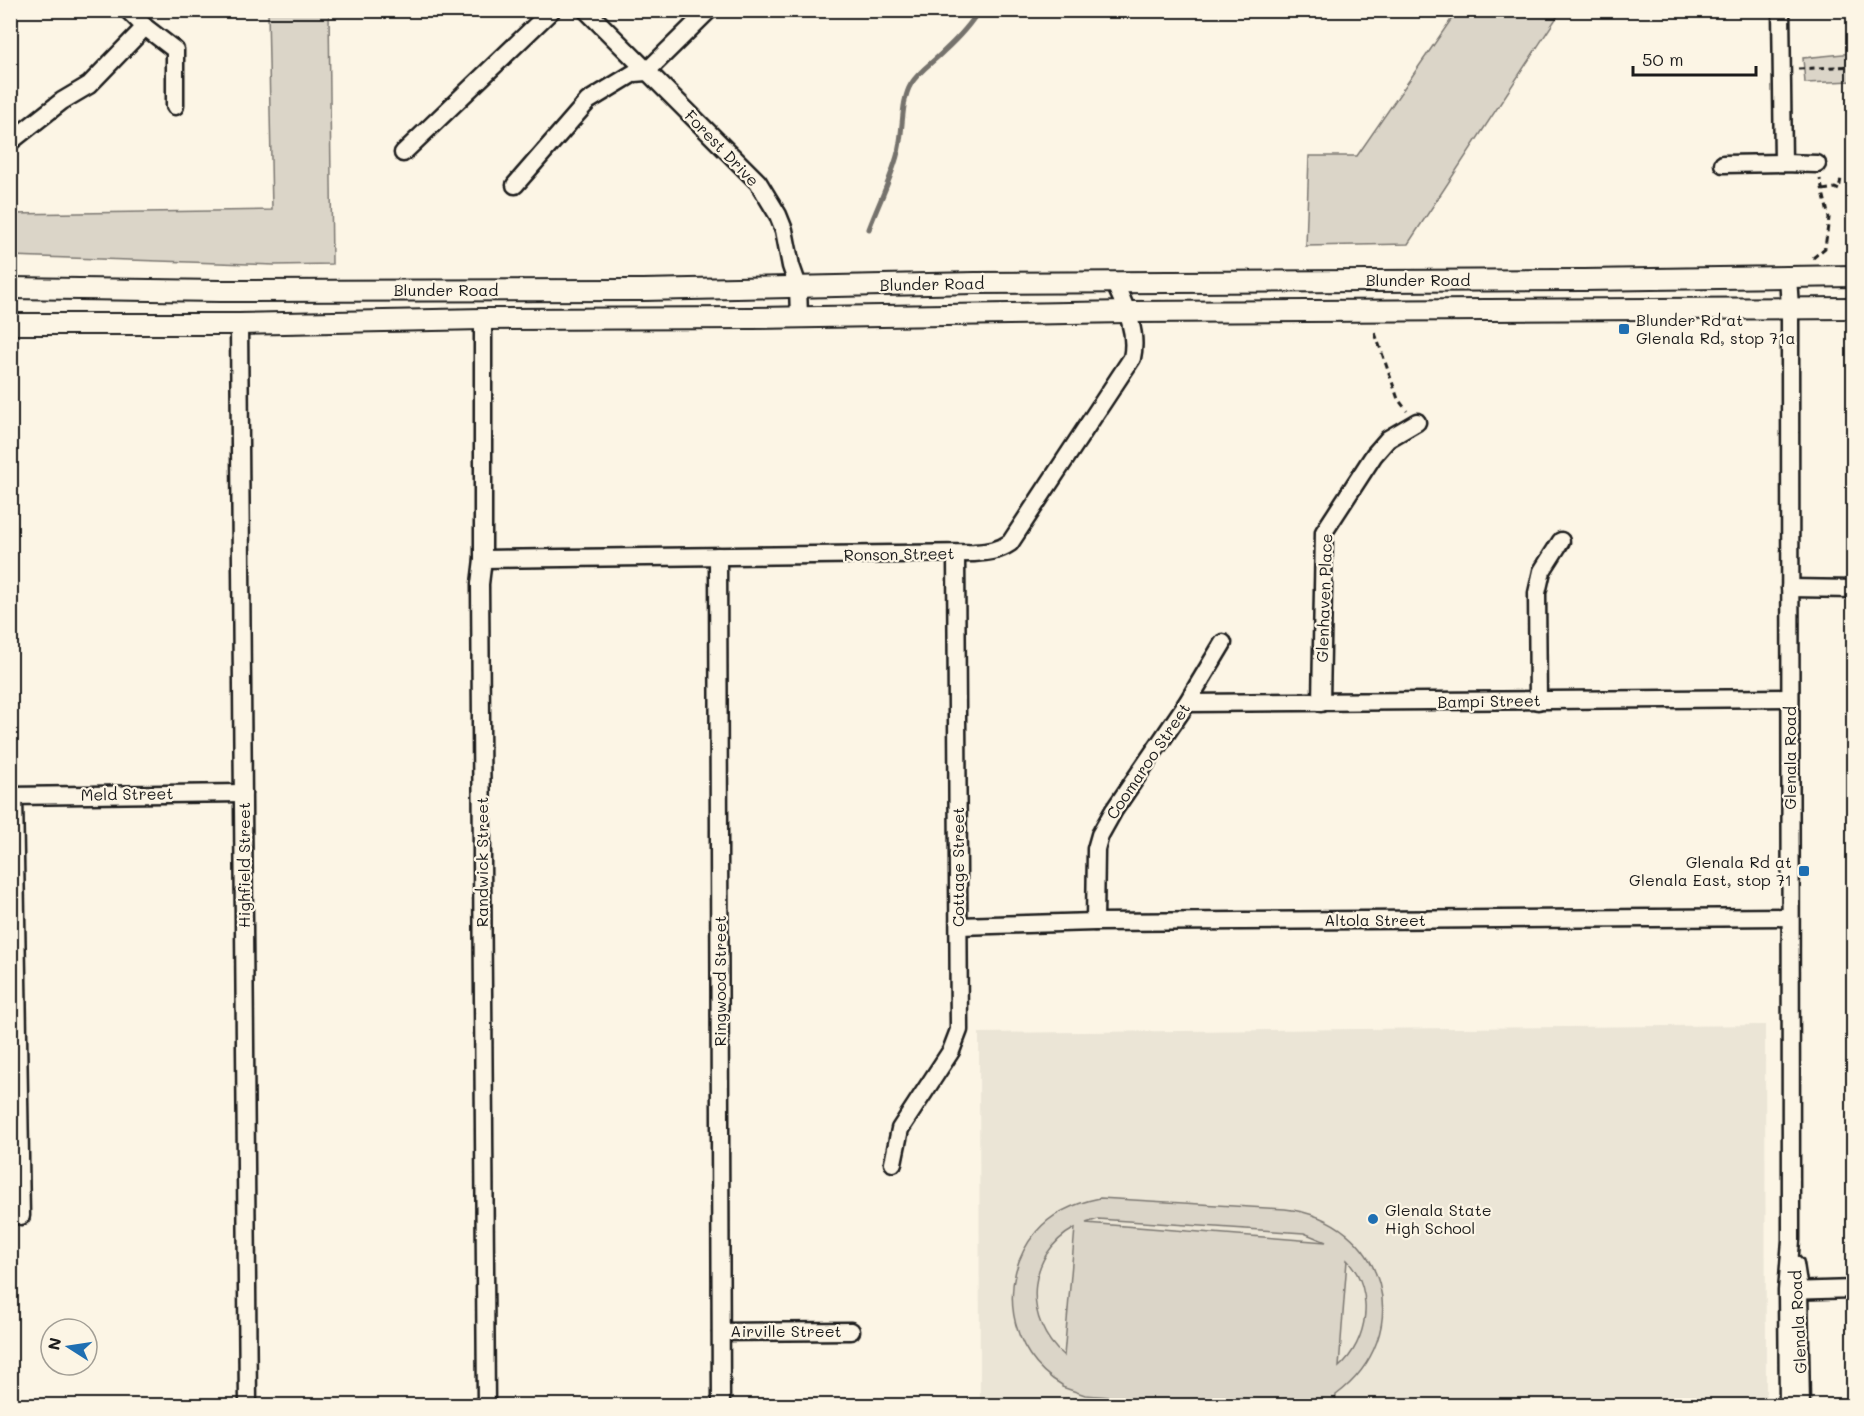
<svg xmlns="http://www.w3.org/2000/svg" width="1864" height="1416" font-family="Mali,sans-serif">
  <rect width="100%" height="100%" fill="#fcf5e5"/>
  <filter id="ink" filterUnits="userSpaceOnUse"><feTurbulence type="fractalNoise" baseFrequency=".0167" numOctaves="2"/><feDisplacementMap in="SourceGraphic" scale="12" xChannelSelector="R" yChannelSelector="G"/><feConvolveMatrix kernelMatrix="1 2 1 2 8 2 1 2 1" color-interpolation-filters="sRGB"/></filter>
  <g filter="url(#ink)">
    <path fill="#ebe5d6" d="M1765 1025 1766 1405H980L979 1033Z"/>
    <g fill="#dbd5c8" stroke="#7c7872" stroke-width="1.5" fill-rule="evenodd">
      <path d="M268 11H329L332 264 275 265 11 256V214L272 210Z"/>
      <path d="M1457 11H1561L1408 244 1306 246 1309 156H1357Z"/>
      <path d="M1853 53V81L1805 83 1803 58Z"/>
      <path d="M1100 1198 1285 1209C1386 1220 1418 1334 1336 1395L1335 1405H1216L1085 1395 1062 1387V1385C1008 1354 996 1280 1036 1232 1052 1213 1075 1203 1100 1198ZM1098 1219 1289 1232 1304 1233 1326 1242 1086 1223ZM1075 1228 1064 1356C1023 1321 1025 1255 1075 1228ZM1347 1260C1376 1290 1368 1342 1339 1367Z"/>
    </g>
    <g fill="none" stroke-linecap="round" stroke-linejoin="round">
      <path stroke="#75726c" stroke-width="5" d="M869 229C878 205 890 181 897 156 904 134 900 102 911 84 919 71 932 63 943 52 956 40 970 26 979 10"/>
      <defs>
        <g id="minor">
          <path d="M128 10 145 27 175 50V106"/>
          <path d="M586 10 758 182 778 215 784 230 791 266 798 286 799 317"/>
          <path d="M1781 10 1783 163"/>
          <path d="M10 142 62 101 89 85 145 27"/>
          <path d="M403 153 552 10"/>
          <path d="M1723 164 1783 163 1817 164"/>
          <path d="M515 185 588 101 634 73 646 72 709 10"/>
          <path d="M483 319V559L480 584 486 1406"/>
          <path d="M239 324 248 1406"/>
          <path d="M718 556 721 1406"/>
          <path d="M483 559 974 553C988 552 998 551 1010 543L1132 358C1138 331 1125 306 1114 282"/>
          <path d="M1790 588 1854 589"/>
          <path d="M1538 701 1537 593 1542 571 1561 541"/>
          <path d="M1187 703 1790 698"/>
          <path d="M1321 703 1324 532 1374 455 1388 439 1417 422"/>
          <path d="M10 796 243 793"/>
          <path d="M14 796 21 1216"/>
          <path d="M1095 922 1096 849 1100 835 1114 810 1187 703 1223 643"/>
          <path d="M959 926 1095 922 1790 917"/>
          <path d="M893 1163 900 1129 951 1051 959 1030 956 554"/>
          <path d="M1795 1264 1799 1290 1801 1406"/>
          <path d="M1788 1291 1854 1289"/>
          <path d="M721 1332 851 1331"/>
          <path d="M1788 1406 1787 1291 1791 1240 1790 307 1788 277"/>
        </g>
        <g id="major">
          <path d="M10 288 220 291 643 290 975 283 1584 280 1854 276"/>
          <path d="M10 324H239L483 319 753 318 1128 312 1854 308"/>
        </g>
      </defs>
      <use href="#minor" stroke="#1c1c1c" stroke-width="21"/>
      <use href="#major" stroke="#1c1c1c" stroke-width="24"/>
      <g stroke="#1c1c1c" stroke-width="3" stroke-dasharray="6 4.5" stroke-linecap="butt">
        <path d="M1798 69 1854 66"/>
        <path d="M1823 190 1835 188 1839 190 1841 178"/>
        <path d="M1813 258 1825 248 1829 218 1820 179"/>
        <path d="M1375 333 1398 399 1407 411"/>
      </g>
      <use href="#minor" stroke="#fcf5e5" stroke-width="16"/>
      <use href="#major" stroke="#fcf5e5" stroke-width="20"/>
    </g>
  </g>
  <g fill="#1f6fb2" stroke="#fcf5e5" stroke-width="2">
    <rect x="1618" y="323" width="12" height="12" rx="3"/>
    <rect x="1798" y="865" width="12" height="12" rx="3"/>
    <circle cx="1373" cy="1219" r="6"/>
  </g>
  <g text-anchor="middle" stroke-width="4.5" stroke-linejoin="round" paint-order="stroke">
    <g font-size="16" fill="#1c1c1c" stroke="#fcf5e5">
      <text transform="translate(722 148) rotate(46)" y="6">Forest Drive</text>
      <text x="1418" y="286">Blunder Road</text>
      <text transform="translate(932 284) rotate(-1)" y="6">Blunder Road</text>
      <text x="446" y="296">Blunder Road</text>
      <text transform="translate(899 554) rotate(-1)" y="6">Ronson Street</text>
      <text transform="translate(1324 598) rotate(-88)" y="6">Glenhaven Place</text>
      <text transform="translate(1489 701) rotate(-1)" y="6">Bampi Street</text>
      <text transform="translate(1790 758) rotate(-90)" y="6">Glenala Road</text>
      <text transform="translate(1148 761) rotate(-56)" y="6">Coomaroo Street</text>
      <text transform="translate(127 794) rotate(-1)" y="6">Meld Street</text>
      <text transform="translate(482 862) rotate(-90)" y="6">Randwick Street</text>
      <text transform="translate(244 865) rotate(-90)" y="6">Highfield Street</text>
      <text transform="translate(958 867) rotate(-90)" y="6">Cottage Street</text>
      <text x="1375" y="926">Altola Street</text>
      <text transform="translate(720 981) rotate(-90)" y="6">Ringwood Street</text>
      <text transform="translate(1798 1322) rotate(-93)" y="6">Glenala Road</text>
      <text x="786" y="1337">Airville Street</text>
    </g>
    <g font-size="16" fill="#1c1c1c" stroke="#fcf5e5" text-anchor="start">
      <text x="1636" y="326">Blunder Rd at<tspan x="1636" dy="18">Glenala Rd, stop 71a</tspan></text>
      <text x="1792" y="868" text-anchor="end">Glenala Rd at<tspan x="1792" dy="18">Glenala East, stop 71</tspan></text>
      <text x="1385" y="1216">Glenala State<tspan x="1385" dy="18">High School</tspan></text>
    </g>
  </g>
  <rect width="1864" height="1416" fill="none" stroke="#fcf5e5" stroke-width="36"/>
  <rect x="18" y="18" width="1828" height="1380" fill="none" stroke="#1c1c1c" stroke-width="2" filter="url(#ink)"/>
  <g transform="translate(69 1347) rotate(282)"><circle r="28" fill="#fcf5e5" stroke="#a29e95" stroke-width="1.5"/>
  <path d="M0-4.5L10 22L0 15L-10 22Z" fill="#1f6fb2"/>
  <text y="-9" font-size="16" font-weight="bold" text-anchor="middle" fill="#1c1c1c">N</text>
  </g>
  <path d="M1633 66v9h123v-9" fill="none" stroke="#1c1c1c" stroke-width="3"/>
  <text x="1642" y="66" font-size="18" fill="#1c1c1c" stroke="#fcf5e5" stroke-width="4.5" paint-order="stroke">50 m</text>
</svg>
